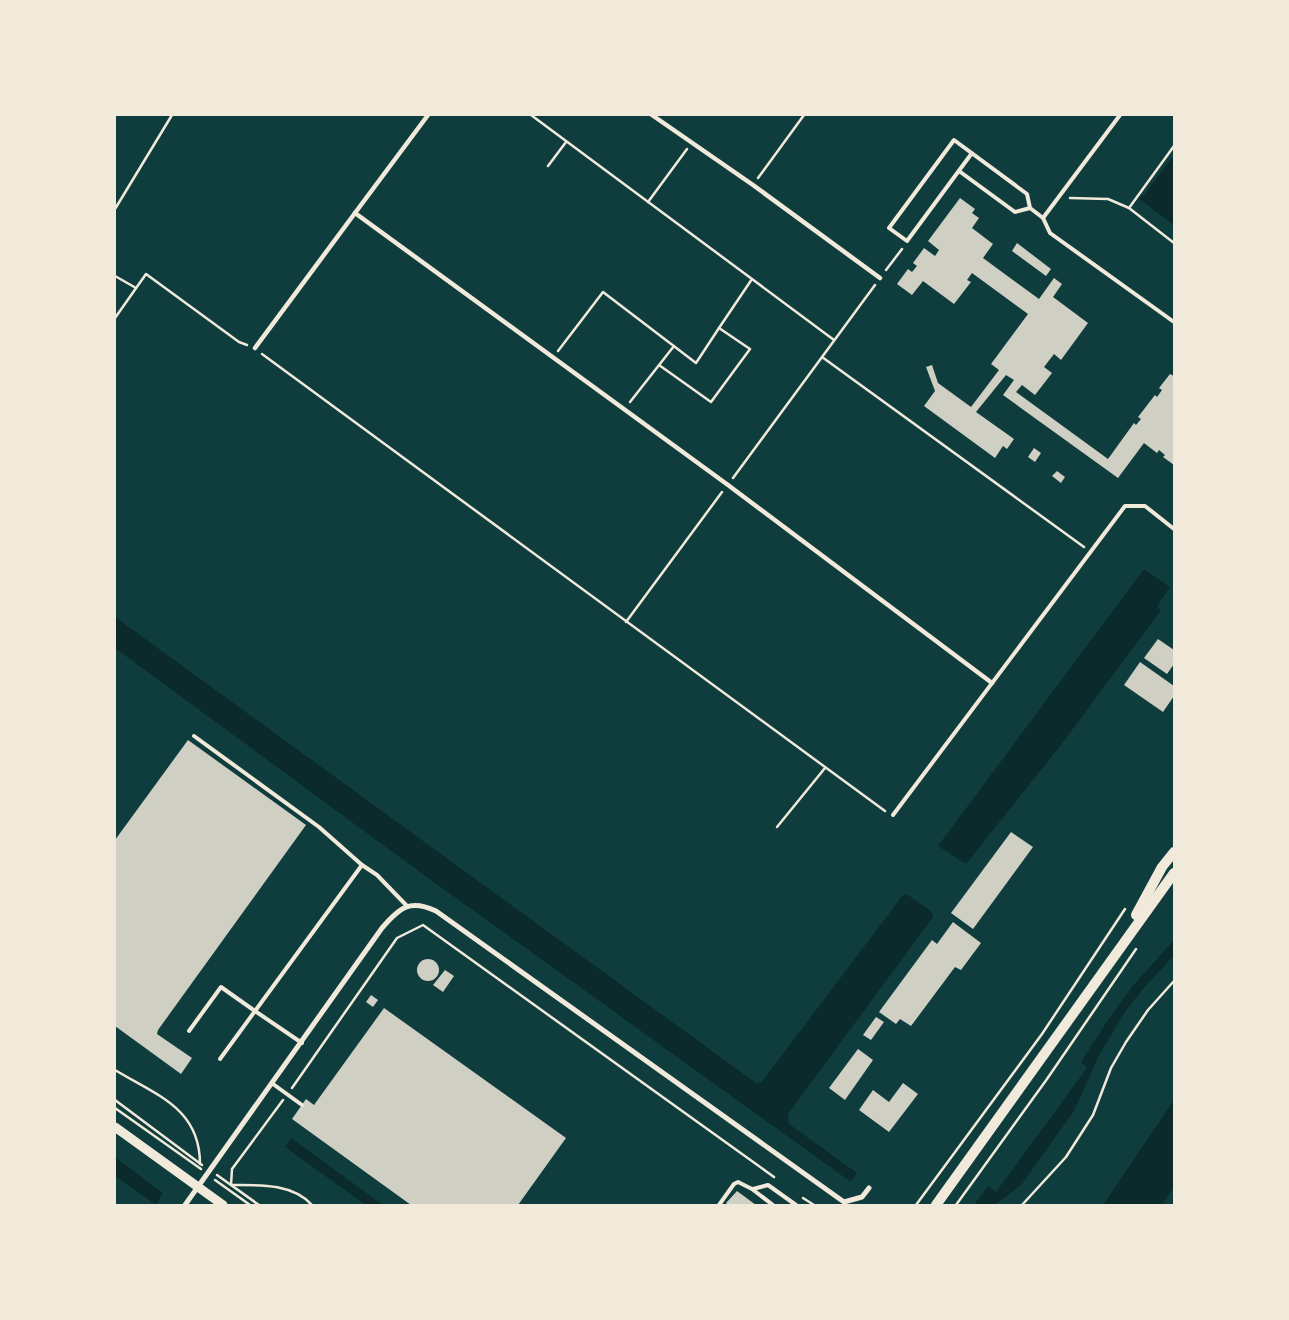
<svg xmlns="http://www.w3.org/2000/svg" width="1289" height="1320" font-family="Karla,sans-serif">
  <rect width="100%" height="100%" fill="#0f3d3e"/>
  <g fill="#0a2a2b">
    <path d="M1174 155V225L1138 198 1145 194Z"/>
    <path d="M1144 569 1170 587 1157 606 1161 610 1064 741 966 864 938 846Z"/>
    <path d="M115 617 756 1083H761L903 895H908L932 912 933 917 788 1114 789 1124 857 1173 851 1182 413 867 115 648Z"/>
    <path d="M1174 940V955L1142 990 1125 1012 1099 1055 1074 1111 1022 1184 995 1205H974L988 1186 996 1192 1087 1068 1081 1062 1108 1020 1132 987Z"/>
    <path d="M1174 1100V1186L1162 1205H1103Z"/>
    <path d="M291 1138 383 1205H366L285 1147Z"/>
    <path d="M115 1157 163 1193 156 1205 115 1176Z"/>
  </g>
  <g fill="#cfcfc3">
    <path d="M960 198 975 209 972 213 979 218 972 228 993 244 983 258 1039 299 1054 278 1062 284 1053 297 1088 323 1061 360 1054 354 1044 367 1052 373 1035 395 1022 385 1016 392 1108 459 1134 423 1136 425 1141 419 1138 417 1155 395 1157 397 1162 390 1159 388 1170 374 1174 376V465L1163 457 1165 455 1159 450 1157 453 1144 443 1118 478 1003 395 1014 380 1006 375 976 412 1014 439 1007 449 1003 446 995 458 924 406 935 391 926 367 932 365 938 383 971 407 999 370 991 364 1028 314 972 273 967 280 971 282 954 304 923 281 912 295 897 284 908 269 912 272 917 266 913 263 924 248 935 256 939 250 928 241Z"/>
    <path d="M1017 243 1051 269 1046 276 1012 251Z"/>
    <path d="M1034 448 1041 453 1035 462 1028 457Z"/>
    <path d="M1057 471 1065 477 1061 483 1052 476Z"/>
    <path d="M1158 639 1174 650V664L1167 674 1144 658Z"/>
    <path d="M1140 662 1174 686V696L1163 712 1124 685Z"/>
    <path d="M188 740 306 825 158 1030 157 1034 192 1058 181 1074 115 1026V840Z"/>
    <path d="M1011 832 1033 847 973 929 951 913Z"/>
    <path d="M953 922 981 943 961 970 955 967 911 1026 900 1019 896 1024 879 1012 932 940 937 944Z"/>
    <circle cx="428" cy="970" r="11"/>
    <path d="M445 970 454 976 443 992 433 985Z"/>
    <path d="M371 995 378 1000 373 1007 366 1002Z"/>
    <path d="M384 1008 566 1138 518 1205H411L292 1119 306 1099 314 1105Z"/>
    <path d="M876 1017 884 1022 871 1040 863 1035Z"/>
    <path d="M858 1049 873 1060 845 1100 829 1088Z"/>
    <path d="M903 1083 918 1094 889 1132 859 1110 873 1090 889 1102Z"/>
    <path d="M737 1191 756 1205H728L726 1203Z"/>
  </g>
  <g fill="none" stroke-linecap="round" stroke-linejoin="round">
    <g stroke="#f1e9da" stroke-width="2.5">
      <path d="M531 115 752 279 719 328 750 349 711 402 659 365"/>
      <path d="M548 166 566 142"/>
      <path d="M758 178 804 115"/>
      <path d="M1070 198 1108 199 1129 208 1174 243"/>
      <path d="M648 202 687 149"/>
      <path d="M1129 208 1174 146"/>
      <path d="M115 209 172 115"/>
      <path d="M886 270 902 249"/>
      <path d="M115 276 136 288"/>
      <path d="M752 279 834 340"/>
      <path d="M115 318 146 274 239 342 247 345"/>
      <path d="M558 351 603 292 696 363 719 328"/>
      <path d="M262 354 885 811"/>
      <path d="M822 357 1084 547"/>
      <path d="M630 402 674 346"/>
      <path d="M733 478 875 285"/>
      <path d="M626 622 722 492"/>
      <path d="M777 827 825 768"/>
      <path d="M115 1070C156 1095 200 1108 200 1164"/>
      <path d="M292 1088 397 938 423 925 774 1177"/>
      <path d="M115 1100 202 1165"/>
      <path d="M283 1100 232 1169 231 1185C258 1185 292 1183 312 1205"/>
      <path d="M115 1108 201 1169"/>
      <path d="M217 1175 259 1205"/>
      <path d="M215 1180 250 1205"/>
      <path d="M803 1198 814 1205"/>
      <path d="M916 1205 1042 1034 1125 909"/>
      <path d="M956 1205 1047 1079 1136 949"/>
      <path d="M1022 1205 1066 1157 1093 1115 1111 1068 1126 1042 1148 1010 1174 981"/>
    </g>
    <g stroke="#f1e9da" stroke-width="4">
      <path d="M972 153 907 241 889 228 954 140 1027 194 1030 208"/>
      <path d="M959 171 1015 212 1030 208 1043 218 1050 233 1174 322"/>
      <path d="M1043 218 1120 115"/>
      <path d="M194 736 319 827 362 865"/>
      <path d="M893 815 1125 506H1145L1174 529"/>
      <path d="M189 1031 221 987 255 1011 220 1059"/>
      <path d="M302 1043 255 1011 362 865 377 875 407 906"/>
      <path d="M273 1084 302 1105"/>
      <path d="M753 1189 768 1185 796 1205"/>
      <path d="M719 1205 734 1184 738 1182 752 1189 773 1205"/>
    </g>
    <g stroke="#f1e9da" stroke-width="4.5">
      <path d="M428 115 355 213 728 485 992 683"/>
      <path d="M652 115 753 185 880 278"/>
      <path d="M255 348 355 213"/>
    </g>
    <path stroke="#f1e9da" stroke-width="5" d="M185 1205 382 928C400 907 410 899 436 911L844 1202 862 1197 869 1188"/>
    <path stroke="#f1e9da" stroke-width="9" d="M115 1127 223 1205"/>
    <g stroke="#f1e9da" stroke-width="10">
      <path d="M1136 915 1162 867 1174 852"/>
      <path d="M936 1205 1174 873"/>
    </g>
  </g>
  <rect width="1289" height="1320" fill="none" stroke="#f1e9da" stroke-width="232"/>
</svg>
